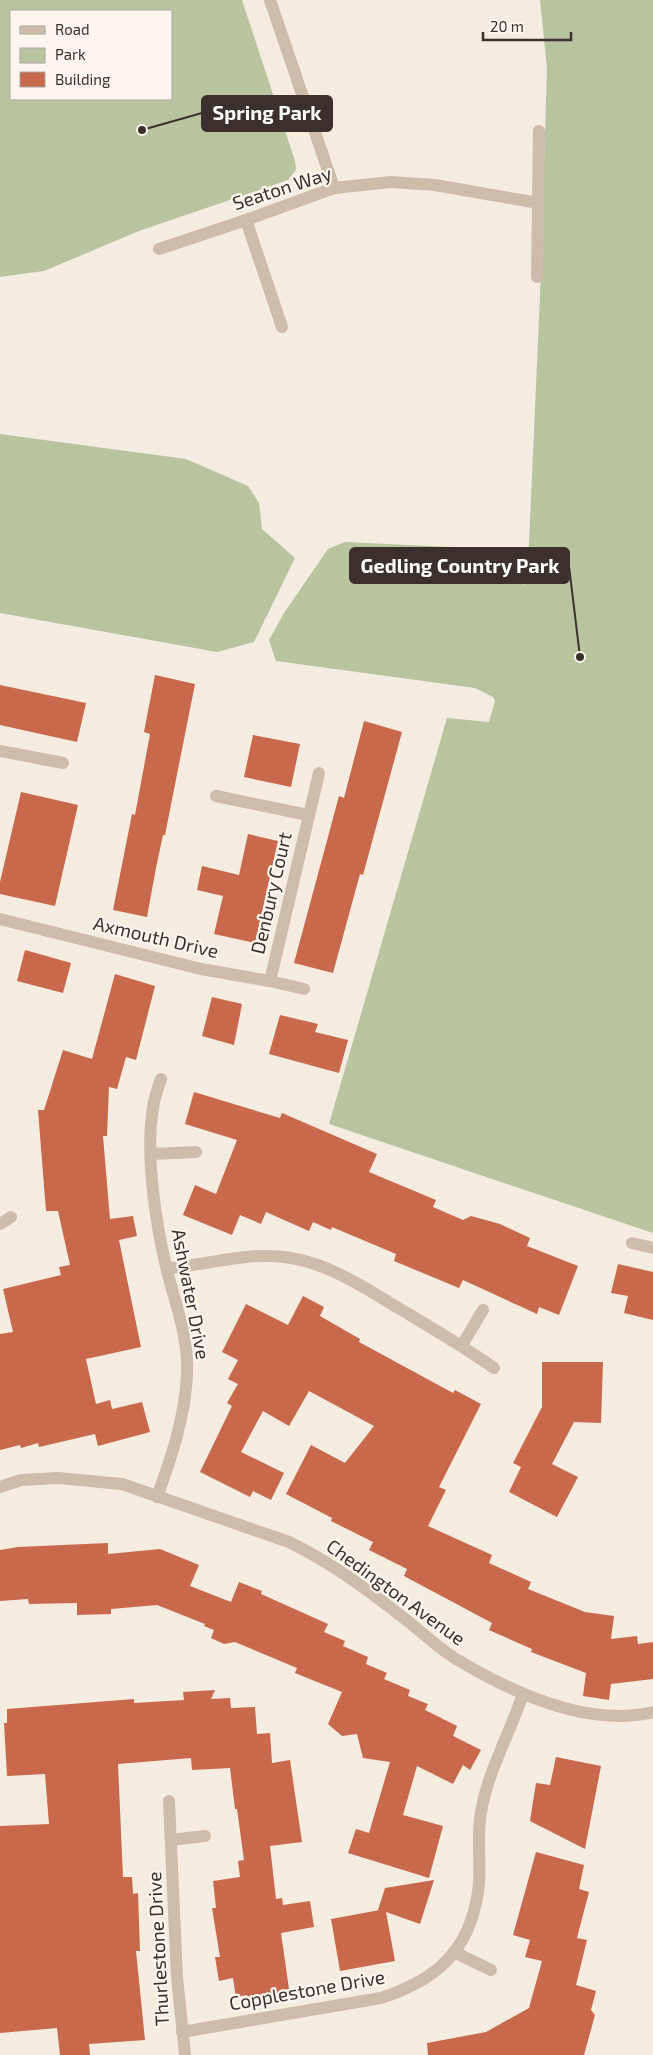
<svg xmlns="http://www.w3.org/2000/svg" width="653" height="2055" font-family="'Exo 2',sans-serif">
  <rect width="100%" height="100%" fill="#f4ebe1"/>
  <g fill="#b8c4a0" fill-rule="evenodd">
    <path d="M0 0H242L295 161 296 170 288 180 139 231 44 271 0 277ZM11 11H171V99H11Z"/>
    <path d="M540 0H653V1233L329 1124 447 718 489 722 495 701 493 697 475 688 276 661 269 640 284 613 328 549 345 542 472 548 525 585 528 566 540 296 547 69Z"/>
    <path d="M0 434 186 459 248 486 259 503 262 529 295 558 254 642 217 652 0 613Z"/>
  </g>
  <g fill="#c8694b">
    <path d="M155 675 195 684 165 835H163L156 868 147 917 113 910 132 814 135 815 150 734 144 732Z"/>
    <path d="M0 685 86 703 77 742 0 725Z"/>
    <path d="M364 721 402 732 363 875 360 874 333 973 294 963 339 796 344 798Z"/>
    <path d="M253 735 300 744 291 787 244 777Z"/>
    <path d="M21 792 78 805 55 906 0 894V882Z"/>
    <path d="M248 834 278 841 255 943 214 934 223 896 197 890 202 866 239 875Z"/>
    <path d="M25 950 71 963 63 993 17 981Z"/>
    <path d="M115 974 155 986 136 1060 126 1057 117 1089 109 1087 107 1136H103L110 1219 133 1216 137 1236 119 1240 141 1347 86 1359 96 1404 110 1400 112 1409 142 1402 150 1432 98 1446 95 1434 39 1447 38 1443 21 1448 20 1445 0 1450V1334L13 1332 3 1289 61 1275 59 1267 70 1265 58 1211H46L38 1110H44L63 1050 92 1059Z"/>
    <path d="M212 997 242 1004 234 1045 202 1036Z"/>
    <path d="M280 1015 318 1024 315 1032 348 1040 339 1073 269 1054Z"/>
    <path d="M194 1092 280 1118 282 1113 377 1154 369 1172 436 1200 433 1207 463 1220 471 1216 500 1224 530 1238 527 1246 578 1266 559 1315 539 1307 537 1314 463 1280 459 1288 394 1261 396 1254 332 1227 331 1230 313 1222 309 1231 266 1212 261 1224 240 1215 232 1235 183 1215 195 1185 216 1194 237 1140 185 1124Z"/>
    <path d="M618 1264 653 1272V1320L624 1313 628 1296 611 1293Z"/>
    <path d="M303 1296 324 1307 320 1316 360 1339 359 1342 453 1393 455 1390 481 1404 439 1487 446 1490 428 1526 492 1555 489 1563 531 1582 528 1589 585 1612 614 1616 611 1639 637 1636 638 1644 653 1642V1679L611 1684 609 1700 583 1696 586 1673 531 1652 532 1649 489 1630 492 1623 404 1576 407 1569 369 1550 373 1542 331 1521 332 1518 286 1494 311 1445 345 1463 374 1426 309 1391 289 1426 263 1411 241 1452 284 1473 271 1500 253 1491 250 1497 200 1472 232 1406 227 1403 238 1384 228 1379 238 1360 222 1352 246 1304 288 1325Z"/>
    <path d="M542 1362H603L601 1423 574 1422 552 1464 578 1477 557 1517 509 1492 521 1467 513 1463 542 1407Z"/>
    <path d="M108 1543V1554L160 1549 199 1565 190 1586 231 1602 239 1582 262 1591 261 1594 328 1624 324 1632 345 1641 343 1646 368 1657 366 1664 387 1673 384 1679 410 1690 408 1696 428 1704 425 1710 457 1726 453 1736 481 1750 470 1770 463 1765 453 1784 417 1766 403 1815 443 1826 429 1878 348 1853 356 1829 369 1833 390 1762 363 1758 357 1734 342 1736 328 1724 342 1692 295 1673 297 1668 235 1642 224 1644 211 1638 214 1630 204 1626 205 1624 157 1605 111 1609V1614L77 1615V1603L29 1604 28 1599 0 1601V1550L18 1547Z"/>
    <path d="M215 1690 211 1699 230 1698 231 1708 255 1707 257 1734 270 1733 272 1763 290 1760 302 1842 270 1846 276 1899 282 1898 283 1905 310 1901 314 1927 281 1933 289 1989 280 1990 281 1995 248 1999 247 1995 236 1997 233 1978 219 1981 215 1957H220L212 1908H216L213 1881 240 1877 238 1861 244 1860 237 1809H235L230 1768 192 1770 191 1758 118 1764 123 1877H132L133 1894 138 1893 140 1951H136L145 2040 89 2044 90 2055H60L57 2028 0 2033V1826L49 1824 45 1774 7 1776 4 1723H7V1709L134 1699V1703L184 1700 183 1692Z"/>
    <path d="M556 1757 601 1766 585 1849 530 1821 536 1783 550 1785Z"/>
    <path d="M536 1852 584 1865 579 1889 589 1892 577 1938 587 1940 576 1985 596 1991 591 2010 595 2015 584 2055H428L427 2043 486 2032 529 2008 542 1961 525 1957 530 1940 513 1935Z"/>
    <path d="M434 1880 420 1924 386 1912 395 1961 340 1971 331 1919 380 1910H378L385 1888Z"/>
  </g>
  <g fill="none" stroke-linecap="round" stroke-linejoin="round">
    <g stroke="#cdbbac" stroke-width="12">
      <path d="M0 751 63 763"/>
      <path d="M632 1243 653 1248"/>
    </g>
    <g stroke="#cdbbac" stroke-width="12">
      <path d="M270 0 334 188"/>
      <path d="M246 220 282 327"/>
      <path d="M159 249 246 220 334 188 391 182 435 185 538 203"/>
      <path d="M537 277 539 131"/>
      <path d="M216 796 308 815"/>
      <path d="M0 919 201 969 270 981 304 989"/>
      <path d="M270 981 319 773"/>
      <path d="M151 1154 196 1152"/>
      <path d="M0 1224 11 1217"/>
      <path d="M167 1268C201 1266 234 1255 268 1256 318 1256 359 1284 400 1309 432 1328 463 1346 494 1368"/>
      <path d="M462 1345 483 1310"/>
      <path d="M0 1487 21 1480 58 1478 122 1484 289 1542C332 1563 368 1590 405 1619 422 1632 438 1648 456 1659 511 1692 588 1728 653 1712"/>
      <path d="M157 1497C171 1459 185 1417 187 1375 189 1340 176 1305 167 1271 156 1225 145 1155 153 1108 154 1098 158 1088 161 1079"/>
      <path d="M169 1801 177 1977 185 2055"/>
      <path d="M171 1840 205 1836"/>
      <path d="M454 1952 491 1970"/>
      <path d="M182 2032 381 1998C436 1980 469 1952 478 1892 482 1866 476 1839 481 1812 488 1771 510 1733 523 1694"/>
    </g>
  </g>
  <g text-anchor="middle" stroke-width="4.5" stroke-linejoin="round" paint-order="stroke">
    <g font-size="19" fill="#3b302b" stroke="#fbf5ee">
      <text transform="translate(282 188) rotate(-18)" y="7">Seaton Way</text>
      <text transform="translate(271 893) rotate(-77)" y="7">Denbury Court</text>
      <text transform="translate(156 937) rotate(13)" y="7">Axmouth Drive</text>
      <text transform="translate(191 1294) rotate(79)" y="7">Ashwater Drive</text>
      <text transform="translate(396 1592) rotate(36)" y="7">Chedington Avenue</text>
      <text transform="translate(158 1949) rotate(-93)" y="7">Thurlestone Drive</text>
      <text transform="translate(307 1990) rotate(-10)" y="7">Copplestone Drive</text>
    </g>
  </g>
  <path fill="none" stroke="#3b302b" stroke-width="2" d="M142 130L202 113M580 657L569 566"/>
  <g fill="#3b302b" stroke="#fbf5ee" stroke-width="2">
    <circle cx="142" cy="130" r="5"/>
    <circle cx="580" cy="657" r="5"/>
  </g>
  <g fill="#3b302b" stroke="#3b302b" stroke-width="2">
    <rect x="202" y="96" width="130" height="35" rx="5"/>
    <rect x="350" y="548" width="219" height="35" rx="5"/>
  </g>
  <g font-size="20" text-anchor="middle" font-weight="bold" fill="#fff">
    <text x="267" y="120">Spring Park</text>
    <text x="460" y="573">Gedling Country Park</text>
  </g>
  <rect x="10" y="10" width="162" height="90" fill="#fbf5ee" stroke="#aea6a0"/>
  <rect x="20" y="26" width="25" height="8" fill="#cdbbac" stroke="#aea6a0"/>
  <text x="55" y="35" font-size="15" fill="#3b302b">Road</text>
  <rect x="20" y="48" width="25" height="15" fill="#b8c4a0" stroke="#aea6a0"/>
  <text x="55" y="60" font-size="15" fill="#3b302b">Park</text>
  <rect x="20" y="72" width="25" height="15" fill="#c8694b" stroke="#aea6a0"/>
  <text x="55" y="85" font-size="15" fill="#3b302b">Building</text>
  <path d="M483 32v8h88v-8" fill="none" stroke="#3b302b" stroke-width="2.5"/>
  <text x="490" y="32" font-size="15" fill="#3b302b" stroke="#fbf5ee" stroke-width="4" paint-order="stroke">20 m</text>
</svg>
